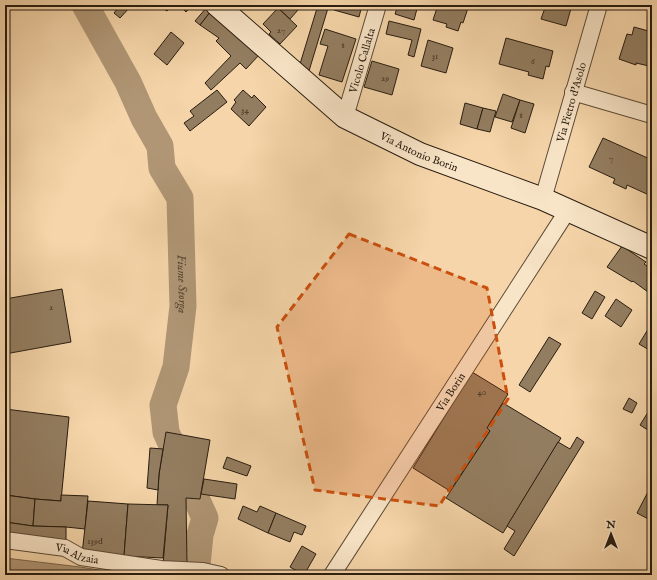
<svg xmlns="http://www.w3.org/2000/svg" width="657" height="580" font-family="'IM FELL English',serif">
  <rect width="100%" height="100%" fill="#f5d5a9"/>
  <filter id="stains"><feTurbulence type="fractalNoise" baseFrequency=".005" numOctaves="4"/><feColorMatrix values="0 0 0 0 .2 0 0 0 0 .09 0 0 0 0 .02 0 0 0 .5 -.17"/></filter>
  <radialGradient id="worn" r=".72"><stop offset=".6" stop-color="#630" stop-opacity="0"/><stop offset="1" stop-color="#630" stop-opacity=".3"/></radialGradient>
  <path fill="#b09675" stroke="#7a664d" d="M5 558 80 567 131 575H5Z"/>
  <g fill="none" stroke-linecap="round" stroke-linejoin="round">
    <path stroke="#b09675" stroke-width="27" id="s1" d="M85 5 128 82 144 118 160 146 162 168 180 198 183 306 176 367 163 405 166 432 205 518 200 535 196 575"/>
  </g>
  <g fill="#937d60" stroke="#291d10">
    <path d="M120 5H132L120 18 114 13Z"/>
    <path d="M158 5H172L167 11Z"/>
    <path d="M179 5H192L186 12Z"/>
    <path d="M275 5H292L298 10 290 19Z"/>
    <path d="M318 5 328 8 309 71 300 64Z"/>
    <path d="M336 5H362L359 17 334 10Z"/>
    <path d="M398 5H418L414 20 395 14Z"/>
    <path d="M438 5H469L463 23 461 22 458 31 446 27 447 24 433 20Z"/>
    <path d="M546 5H572L566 26 541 19Z"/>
    <path d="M207 7 211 11 200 25 195 21Z"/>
    <path d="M278 8 297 26 280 44 269 34 271 32 263 24Z"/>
    <path d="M211 11 259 55 246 69 240 63 211 90 205 83 231 56 216 41 219 38 200 25Z"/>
    <path d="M389 21 421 29 414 57 408 55 412 40 386 34Z"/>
    <path d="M634 27 652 32V64H650L649 66 636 63V65L619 59 627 34 632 35Z"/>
    <path d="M325 29 356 39 342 82 319 75 328 46 320 44Z"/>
    <path d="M171 32 184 43 167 65 154 54Z"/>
    <path d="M506 38 553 51 549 67 546 66 543 79 528 75 529 72 499 64Z"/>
    <path d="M428 40 453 48 446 73 421 66Z"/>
    <path d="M372 61 399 69 392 95 364 87Z"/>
    <path d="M217 90 227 102 190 131 184 123 194 116 190 111Z"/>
    <path d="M243 90 252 98 254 95 266 107 249 126 231 109 236 102 234 100Z"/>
    <path d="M503 94 520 100 512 122 495 117Z"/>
    <path d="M520 100 534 104 525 133 511 128Z"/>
    <path d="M465 103 483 108 477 129 460 124Z"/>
    <path d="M483 108 496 111 490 132 477 129Z"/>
    <path d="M603 138 652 160V187L649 195 627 185 626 189 613 183 615 179 589 167Z"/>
    <path d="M622 246 646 262 644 264 652 269V287L648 292 633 281 632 282 607 267Z"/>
    <path d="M62 289 71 342 5 354V299Z"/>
    <path d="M595 291 605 297 592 319 582 313Z"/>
    <path d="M616 299 632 310 621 327 605 316Z"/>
    <path d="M650 326 652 327V349L651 351 639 344Z"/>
    <path d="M549 337 561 344 530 392 519 385Z"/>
    <path d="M472 372 508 394 487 428 490 431 450 491 413 468Z"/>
    <path d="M629 398 637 403 632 413 623 409Z"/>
    <path d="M503 403 561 438 503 533 446 498 490 431 487 428Z"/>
    <path d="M5 409 69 417 61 501 35 499 5 495Z"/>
    <path d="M650 409 652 410 651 432 640 425Z"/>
    <path d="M166 432 210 440 200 499 186 498 187 566 163 565 168 505H157L159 474Z"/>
    <path d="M577 437 584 442 514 556 504 549 515 531 507 526 558 442 570 449Z"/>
    <path d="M150 448 163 449 159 474 158 490 147 488Z"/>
    <path d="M227 457 251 466 247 476 223 468Z"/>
    <path d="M204 479 237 484 235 499 201 494Z"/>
    <path d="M652 484V521L637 513Z"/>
    <path d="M5 495 35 499 33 526 5 522Z"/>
    <path d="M61 495 88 496 85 529 66 527 33 526 35 499 61 501Z"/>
    <path d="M88 501 128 504 124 556 82 554Z"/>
    <path d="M128 504 168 505 163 558 124 556Z"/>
    <path d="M243 506 257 512 260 506 276 513 268 533 238 519Z"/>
    <path d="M276 513 306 526 302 535 294 532 290 542 268 533Z"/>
    <path d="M5 522 33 526 66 527V543L5 536Z"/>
    <path d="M302 546 316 554 304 575 290 567Z"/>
  </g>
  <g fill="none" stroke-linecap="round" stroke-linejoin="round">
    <defs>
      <g id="minor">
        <path d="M573 92 652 115"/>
        <path id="s2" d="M345 117 378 5"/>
        <path id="s3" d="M543 199 599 5"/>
        <path id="s4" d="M5 540 65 548 81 557 161 569 203 571 221 575"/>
        <path id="s5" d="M332 575 568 210"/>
      </g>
      <g id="secondary">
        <path id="s6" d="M217 5 345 117 420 154 543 199 652 248"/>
      </g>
    </defs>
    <use href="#minor" stroke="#5c4b36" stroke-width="18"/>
    <use href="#secondary" stroke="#291d10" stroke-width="24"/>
    <use href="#minor" stroke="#f8e4c7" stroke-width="16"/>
    <use href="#secondary" stroke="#f8e4c7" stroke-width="22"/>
  </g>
  <path fill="#cb500d" fill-opacity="0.2" stroke="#cb500d" stroke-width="3" stroke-dasharray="8 5" stroke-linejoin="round" d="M349 234 487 288 508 399 439 506 315 490 277 327Z"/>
  <g text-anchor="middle" stroke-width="3" stroke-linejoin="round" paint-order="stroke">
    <g font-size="9" fill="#443524">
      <text x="281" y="33">27</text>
      <text x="343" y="48">8</text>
      <text x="435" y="59">31</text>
      <text x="533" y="64">6</text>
      <text x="385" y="81">29</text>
      <text x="245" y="113">34</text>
      <text x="521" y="118">8</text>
      <text x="611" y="161">7</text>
      <text x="51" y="310">2</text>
      <text x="482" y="395">40</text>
      <text x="95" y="544">139d</text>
    </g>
    <g font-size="11" fill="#291d10" stroke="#f8e4c7">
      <text dy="4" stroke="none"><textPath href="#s2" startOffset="59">Vicolo Callalta</textPath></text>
      <text dy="4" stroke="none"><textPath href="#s3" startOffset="101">Via Pietro d'Asolo</textPath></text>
      <text dy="4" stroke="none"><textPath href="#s6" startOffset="252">Via Antonio Borin</textPath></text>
      <text dy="4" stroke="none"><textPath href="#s5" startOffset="218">Via Borin</textPath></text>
      <text dy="4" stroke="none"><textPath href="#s4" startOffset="74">Via Alzaia</textPath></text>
    </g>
    <g font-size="12" font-style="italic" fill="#584733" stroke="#f8e4c7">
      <text dy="4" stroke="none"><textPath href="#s1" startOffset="303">Fiume Storga</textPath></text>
    </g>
  </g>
  <rect width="657" height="580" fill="none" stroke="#f5d5a9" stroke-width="20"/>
  <rect x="6" y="6" width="645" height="568" fill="none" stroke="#291d10" stroke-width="2"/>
  <rect x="10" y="10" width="637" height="560" fill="none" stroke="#291d10"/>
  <g transform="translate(611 534)" stroke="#f8e4c7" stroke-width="3" paint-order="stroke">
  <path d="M0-3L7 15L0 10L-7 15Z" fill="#291d10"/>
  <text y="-6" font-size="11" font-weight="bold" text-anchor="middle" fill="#291d10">N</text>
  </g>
  <rect width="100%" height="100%" filter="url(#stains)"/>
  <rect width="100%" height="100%" fill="url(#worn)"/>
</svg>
